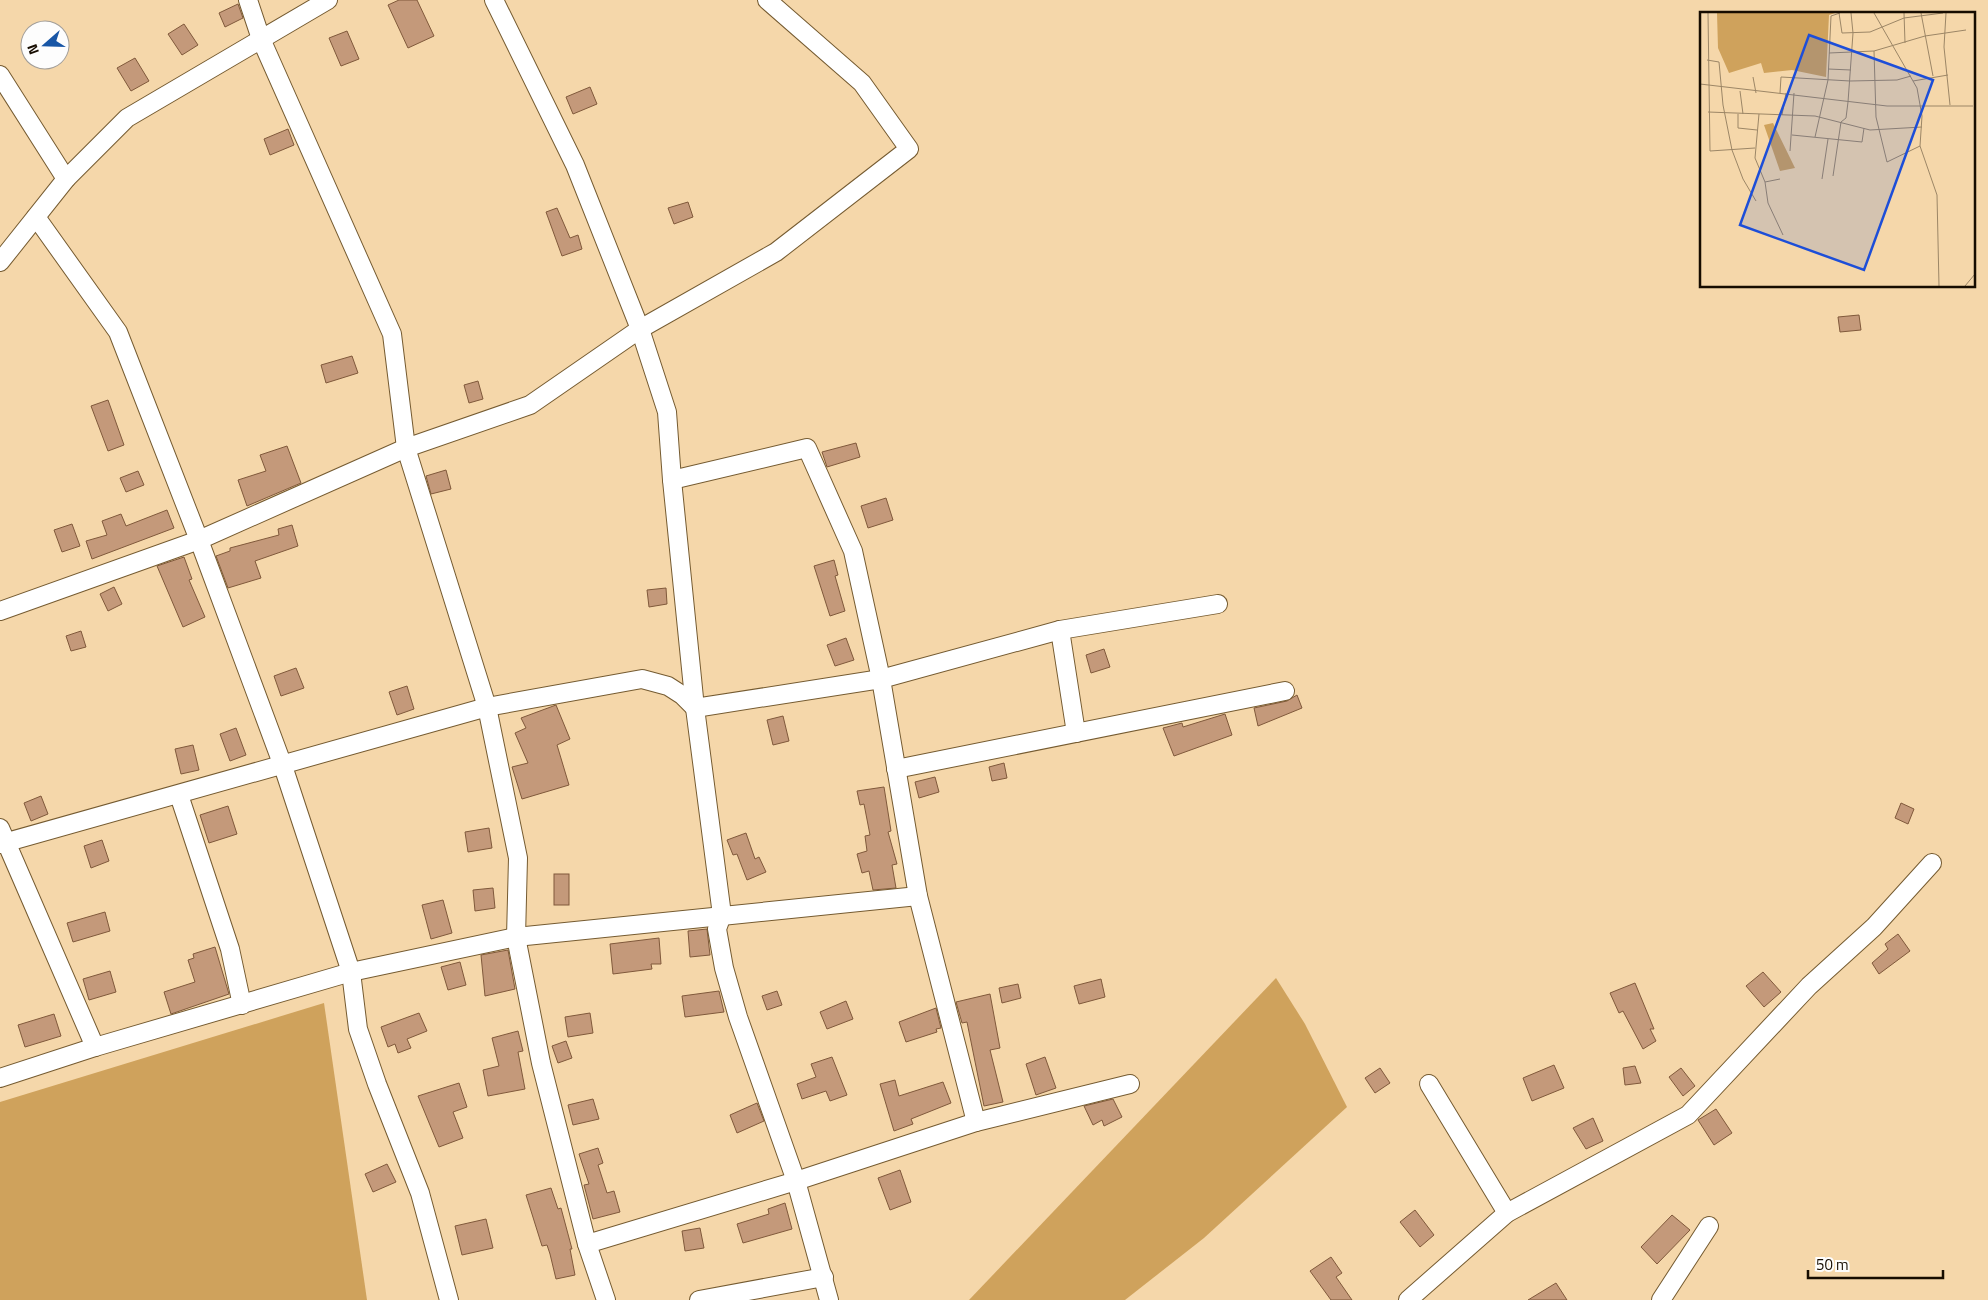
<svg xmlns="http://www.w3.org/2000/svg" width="1988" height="1300" font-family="'Titillium Web',sans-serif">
  <rect width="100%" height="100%" fill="#f5d7aa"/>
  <g fill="#cfa25c">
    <path d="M1276 978 1305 1024 1347 1107 1204 1238 1125 1300H969Z"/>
    <path d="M324 1003 367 1300H0V1102Z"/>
  </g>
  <g fill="#c4997a" stroke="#80593b">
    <path d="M399 0H417L434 36 408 48 388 5Z"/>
    <path d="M238 4 243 18 225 27 219 13Z"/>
    <path d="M184 24 198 45 182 55 168 34Z"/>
    <path d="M347 31 359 59 341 66 329 38Z"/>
    <path d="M135 58 149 81 131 91 117 68Z"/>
    <path d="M590 87 597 104 573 114 566 97Z"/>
    <path d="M288 129 294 145 270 155 264 139Z"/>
    <path d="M688 202 693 217 674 224 668 208Z"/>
    <path d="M557 208 570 238 578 235 582 249 562 256 546 212Z"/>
    <path d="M1859 315 1861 330 1840 332 1838 317Z"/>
    <path d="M352 356 358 373 326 383 321 365Z"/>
    <path d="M478 381 483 399 469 403 464 385Z"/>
    <path d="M108 400 124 445 108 451 91 406Z"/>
    <path d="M856 443 860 457 827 467 822 452Z"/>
    <path d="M287 446 301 483 247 506 238 480 266 471 260 455Z"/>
    <path d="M446 470 451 489 431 494 426 476Z"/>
    <path d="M138 471 144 485 126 492 120 478Z"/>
    <path d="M886 498 893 520 868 528 861 506Z"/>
    <path d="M167 510 174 528 92 559 86 541 107 535 102 521 121 514 126 526Z"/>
    <path d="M72 524 80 546 62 552 54 530Z"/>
    <path d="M292 525 298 546 255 561 261 578 228 588 216 556 230 551V548L279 535 278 529Z"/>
    <path d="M184 557 192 579 189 580 205 617 183 627 157 566Z"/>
    <path d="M834 560 838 575 835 576 845 611 830 616 814 566Z"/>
    <path d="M114 587 122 604 108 611 100 594Z"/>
    <path d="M666 588 667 604 649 607 647 590Z"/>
    <path d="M81 631 86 647 71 651 66 636Z"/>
    <path d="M846 638 854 660 835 666 827 645Z"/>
    <path d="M1104 649 1110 667 1091 673 1086 655Z"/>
    <path d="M296 668 304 688 281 696 274 676Z"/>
    <path d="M407 686 414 709 397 715 389 692Z"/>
    <path d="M1297 695 1302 708 1258 726 1254 708 1287 701Z"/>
    <path d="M556 705 570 739 557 745 569 785 522 799 512 767 528 763 515 733 526 728 521 718Z"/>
    <path d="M1225 714 1232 735 1174 756 1163 728 1182 723 1183 727Z"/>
    <path d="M783 716 789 741 773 745 767 720Z"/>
    <path d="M236 728 246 755 230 761 220 734Z"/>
    <path d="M193 745 199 770 181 774 175 749Z"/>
    <path d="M1004 763 1007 778 992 781 989 767Z"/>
    <path d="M935 777 939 792 919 798 915 782Z"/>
    <path d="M884 787 891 831 888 832 897 864 892 865 896 888 873 890 869 871 862 873 857 854 867 851 865 836 870 835 864 804 860 805 857 791Z"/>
    <path d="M41 796 48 814 31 821 24 803Z"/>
    <path d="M1901 803 1914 809 1908 824 1895 818Z"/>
    <path d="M228 806 237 834 209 843 200 815Z"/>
    <path d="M489 828 492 848 468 852 465 832Z"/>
    <path d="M746 833 755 859 759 857 766 872 747 880 737 854 733 855 727 840Z"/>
    <path d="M102 840 109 861 91 868 84 846Z"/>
    <rect x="554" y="874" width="15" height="31"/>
    <path d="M493 888 495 908 475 911 473 890Z"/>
    <path d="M443 900 452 933 431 939 422 905Z"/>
    <path d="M105 912 110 931 73 942 67 923Z"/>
    <path d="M707 929 710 955 690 957 688 931Z"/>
    <path d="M1898 934 1910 951 1879 974 1872 963 1888 949 1885 944Z"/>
    <path d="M659 938 661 964H651L652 969 613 974 610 944Z"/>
    <path d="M215 947 229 994 171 1014 164 992 195 982 188 960 194 958 193 954Z"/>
    <path d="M508 950 515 989 485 996 481 955Z"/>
    <path d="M460 962 466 985 448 990 441 967Z"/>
    <path d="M110 971 116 992 89 1000 83 979Z"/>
    <path d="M1763 972 1781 992 1764 1007 1746 986Z"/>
    <path d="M1101 979 1105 997 1079 1004 1074 986Z"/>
    <path d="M1635 983 1654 1029H1650L1656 1041 1643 1049 1623 1011 1619 1013 1610 993Z"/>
    <path d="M1018 984 1021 998 1002 1003 999 988Z"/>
    <path d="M719 991 724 1012 685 1017 682 996Z"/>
    <path d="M777 991 782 1005 767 1010 762 996Z"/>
    <path d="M990 994 1000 1048 990 1050 1003 1102 984 1106 967 1022 962 1023 956 1002Z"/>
    <path d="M846 1001 853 1019 827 1029 820 1012Z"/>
    <path d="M936 1008 941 1028 936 1029 937 1032 906 1042 899 1022Z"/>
    <path d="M419 1013 427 1031 407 1039 411 1048 398 1053 395 1044 388 1047 381 1027Z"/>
    <path d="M590 1013 593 1033 568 1037 565 1017Z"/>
    <path d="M54 1014 61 1036 25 1047 18 1025Z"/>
    <path d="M518 1031 523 1051 518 1052 525 1089 488 1096 483 1070 499 1066 492 1038Z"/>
    <path d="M566 1041 572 1058 558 1063 552 1046Z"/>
    <path d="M832 1057 847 1095 830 1101 826 1091 802 1099 797 1084 816 1077 811 1064Z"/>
    <path d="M1045 1057 1056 1088 1036 1095 1026 1064Z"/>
    <path d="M1554 1065 1564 1088 1532 1101 1523 1078Z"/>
    <path d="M1635 1066 1641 1083 1625 1085 1623 1068Z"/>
    <path d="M1380 1068 1390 1083 1375 1093 1365 1078Z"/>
    <path d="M1681 1068 1695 1086 1683 1096 1669 1077Z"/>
    <path d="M895 1080 899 1096 943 1082 951 1103 911 1119 913 1124 894 1131 880 1084Z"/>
    <path d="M459 1083 467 1107 453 1112 463 1138 439 1147 418 1096Z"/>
    <path d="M593 1099 599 1119 573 1125 568 1105Z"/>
    <path d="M1113 1099 1122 1117 1104 1126 1102 1120 1093 1125 1084 1106Z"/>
    <path d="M757 1103 764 1121 737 1133 730 1115Z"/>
    <path d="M1716 1109 1732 1133 1714 1145 1698 1120Z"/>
    <path d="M1593 1118 1603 1141 1586 1149 1573 1128Z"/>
    <path d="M598 1148 603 1163 598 1165 607 1193 614 1191 620 1212 593 1219 584 1185 589 1184 579 1154Z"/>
    <path d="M387 1164 396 1182 373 1192 365 1174Z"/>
    <path d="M900 1170 911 1202 890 1210 878 1178Z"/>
    <path d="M551 1188 558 1209 561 1208 572 1249H570L575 1275 556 1279 550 1254 547 1245 542 1246 526 1195Z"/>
    <path d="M785 1203 792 1229 743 1243 737 1224 769 1214 768 1209Z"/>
    <path d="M1415 1210 1434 1235 1420 1247 1400 1222Z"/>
    <path d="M1672 1215 1690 1230 1657 1264 1641 1247Z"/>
    <path d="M486 1219 493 1248 462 1255 455 1226Z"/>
    <path d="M700 1228 704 1248 685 1251 682 1231Z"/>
    <path d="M1331 1257 1342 1273 1336 1277 1352 1300H1331L1310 1271Z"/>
    <path d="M1556 1283 1567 1300H1528Z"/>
  </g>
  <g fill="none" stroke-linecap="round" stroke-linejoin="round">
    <defs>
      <g id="street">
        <path d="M248 0 261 39 392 334 406 448 487 707 518 858 516 937 541 1063 587 1244 606 1300"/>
        <path d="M494 0 575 165 640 329 667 412 672 480 695 708 722 915 717 929 724 968 738 1017 796 1181 829 1300"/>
        <path d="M0 75 66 179"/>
        <path d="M36 217 118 332 199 540 283 766 351 972 358 1029 377 1084 420 1193 449 1300"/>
        <path d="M0 262 66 179 127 118 328 0"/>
        <path d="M672 480 807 448 853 551 881 679 918 896 976 1122"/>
        <path d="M0 611 199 540 406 448 530 405 640 329 776 252 909 149 862 83 767 0"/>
        <path d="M1060 630 1076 733"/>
        <path d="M896 769 1285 691"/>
        <path d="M179 795 230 949 242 1005"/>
        <path d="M0 828 95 1047"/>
        <path d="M0 844 487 707 642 679 668 686 682 695 695 708 881 679 1060 630 1218 604"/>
        <path d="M0 1078 95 1047 351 972 516 937 918 896"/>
        <path d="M1429 1084 1507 1213"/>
        <path d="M587 1244 796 1181 976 1122 1130 1084"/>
        <path d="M699 1300 824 1277"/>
        <path d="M1408 1300 1507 1213 1688 1115 1809 986 1874 927 1932 863"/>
        <path d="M1661 1300 1709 1226"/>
      </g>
    </defs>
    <use href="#street" stroke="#755b31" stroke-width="20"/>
    <use href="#street" stroke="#fff" stroke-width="18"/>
  </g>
  <g transform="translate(1700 12)">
    <rect width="275" height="275" fill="#f5d7aa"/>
    <path d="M17 1H135L129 3 126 65 92 58 64 61 61 51 29 61 18 36ZM73 111 95 156 80 159 64 113Z" fill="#cfa25c"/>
    <path fill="none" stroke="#9c8666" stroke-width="1" d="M8 1 10 139 55 136M139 1 142 21 170 20 204 6 243 1M174 1 217 76 222 104 220 134 237 183 239 274M204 1 205 31M221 1 233 64M246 1 244 35 250 93M174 39 176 105 187 150 220 134M129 41 174 39 225 24 266 18M7 48 19 50 23 93 32 138 43 167 56 189M128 57 151 58M53 65 56 81M213 69 248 63M0 72 187 94H273M40 79 43 102M80 81 81 65 150 69 197 68 211 64M8 100 115 104 170 118 222 115M38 102V116L57 118M59 102 55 146 65 170 68 191 83 223M82 103 86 81M92 123 162 130 164 116M115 125 128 68 131 4 140 1M90 139 94 81M133 164 141 110 146 106 148 90 153 21 151 1M122 167 128 127M65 170 80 167M265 274 275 262"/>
    <path fill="#1d4ed8" fill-opacity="0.15" stroke="#1d4ed8" stroke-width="2.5" d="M109 23 233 68 164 258 40 213Z"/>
    <rect width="275" height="275" fill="none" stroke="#160c00" stroke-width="2.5"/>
  </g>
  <g transform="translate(45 45) rotate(250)"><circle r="24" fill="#fdfdfd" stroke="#a19d98"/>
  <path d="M0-4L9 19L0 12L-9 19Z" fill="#1856a6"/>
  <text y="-8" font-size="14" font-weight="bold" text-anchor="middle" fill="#160c00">N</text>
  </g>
  <path d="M1808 1270v8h135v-8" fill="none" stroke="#160c00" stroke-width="2.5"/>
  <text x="1816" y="1270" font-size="15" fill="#160c00" stroke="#fdfdfd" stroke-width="4" paint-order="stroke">50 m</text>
</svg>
